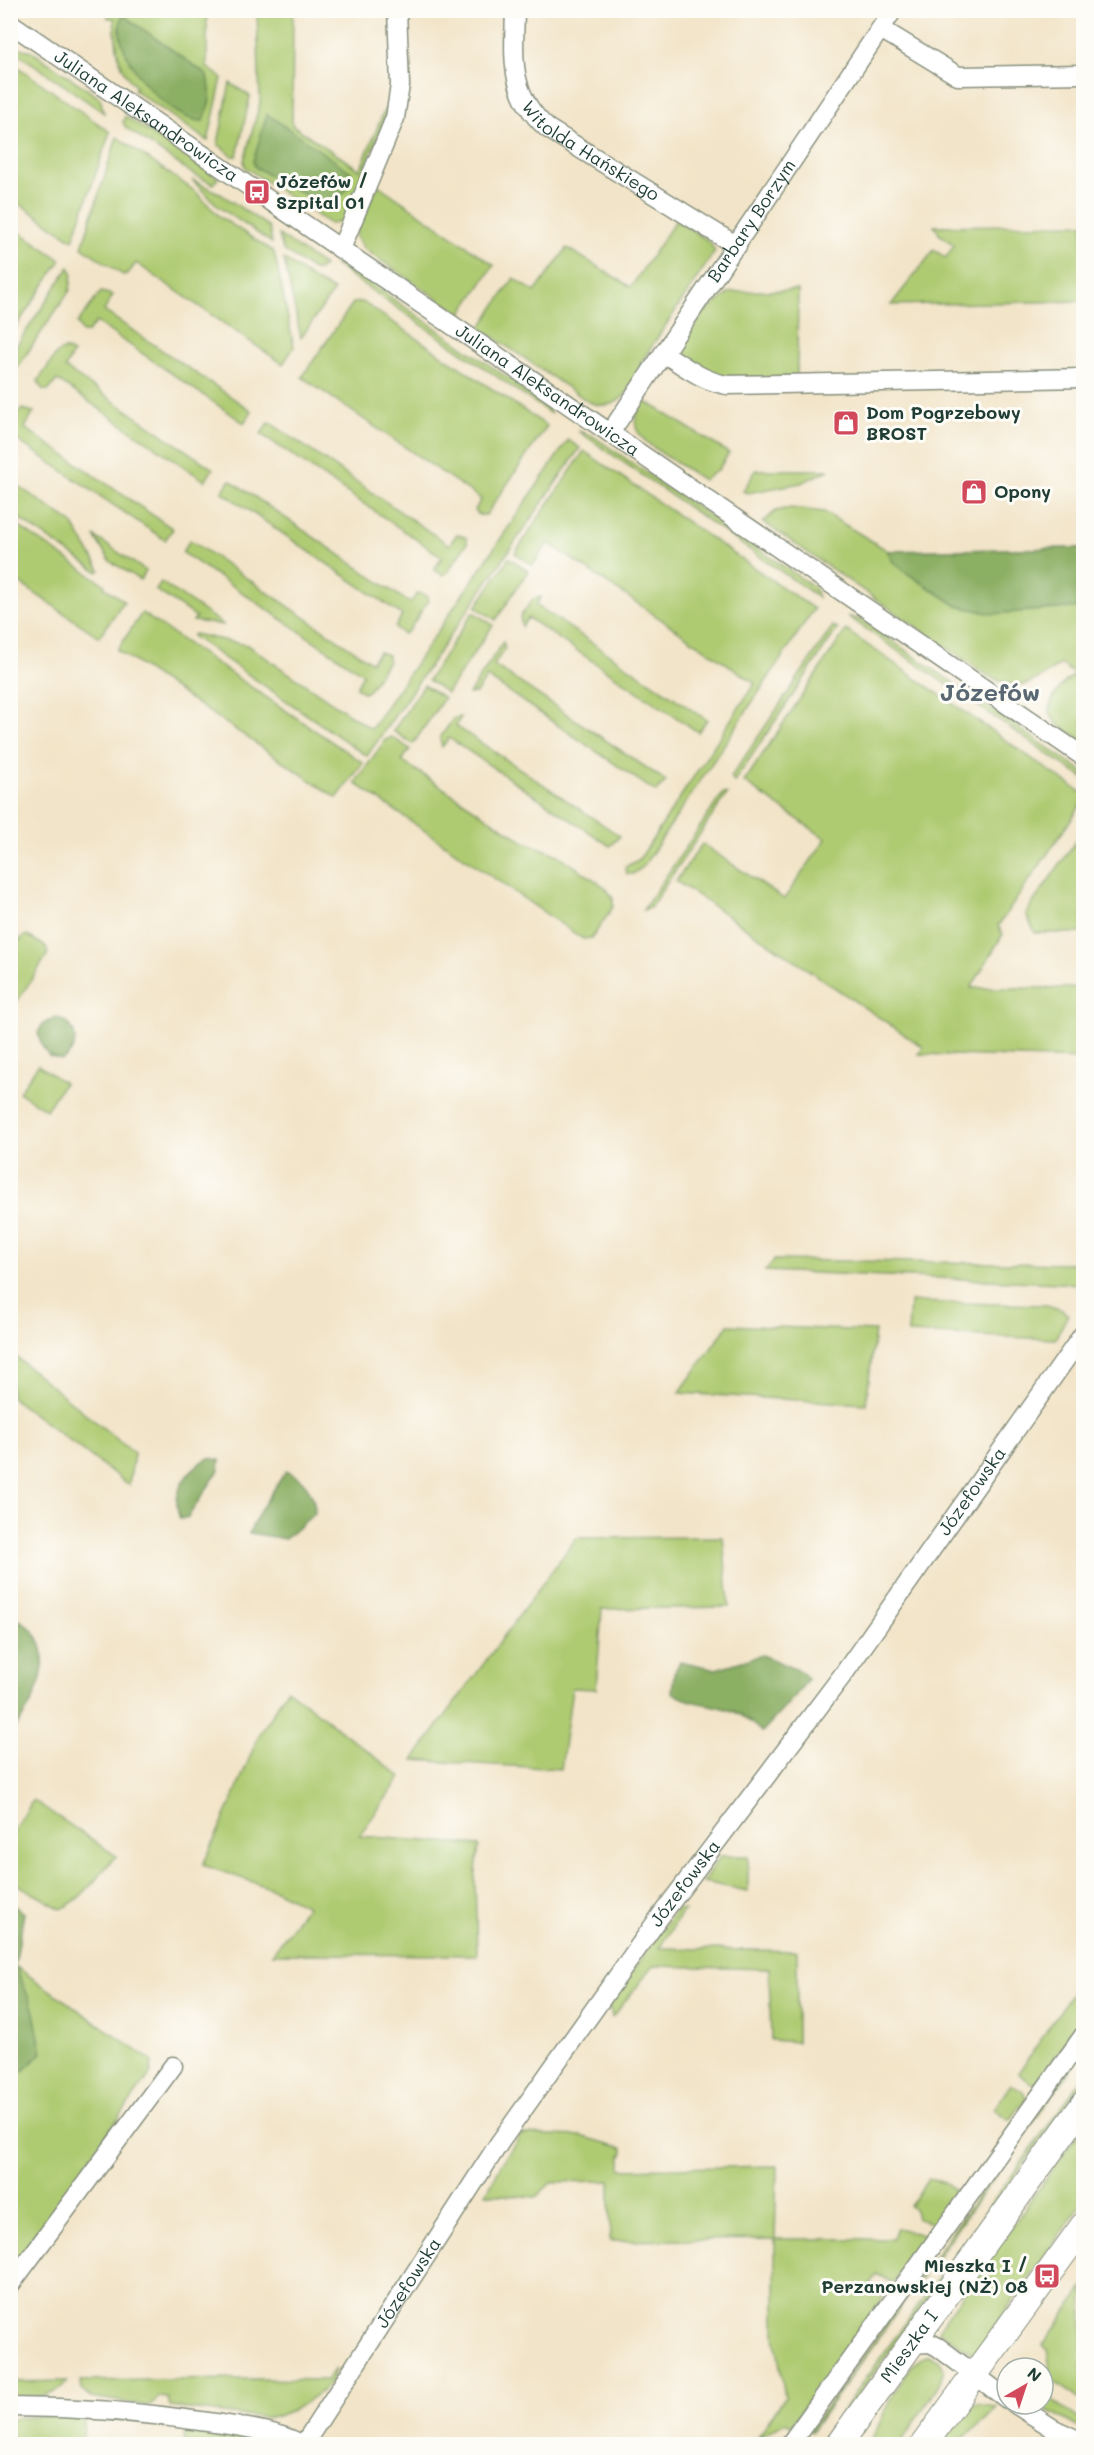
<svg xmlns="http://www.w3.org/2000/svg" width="1094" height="2455" font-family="Mali,sans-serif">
  <rect width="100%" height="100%" fill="#fdfcf7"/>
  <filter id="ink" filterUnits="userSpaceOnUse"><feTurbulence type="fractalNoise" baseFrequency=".0167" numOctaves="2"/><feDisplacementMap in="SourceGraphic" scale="12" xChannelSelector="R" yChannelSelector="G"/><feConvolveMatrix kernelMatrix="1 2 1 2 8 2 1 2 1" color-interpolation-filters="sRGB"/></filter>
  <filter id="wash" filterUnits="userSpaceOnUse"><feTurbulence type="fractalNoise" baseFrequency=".008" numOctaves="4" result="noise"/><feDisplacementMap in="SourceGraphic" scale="24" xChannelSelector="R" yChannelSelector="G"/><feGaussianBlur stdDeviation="1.35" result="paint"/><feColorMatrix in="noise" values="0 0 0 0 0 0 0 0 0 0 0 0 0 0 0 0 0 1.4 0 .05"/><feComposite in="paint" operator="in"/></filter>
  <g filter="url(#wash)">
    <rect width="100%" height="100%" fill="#f2e4c8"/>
    <g fill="#afcb72" stroke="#678453" stroke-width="1.5">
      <path d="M107 11H207V67L222 78 208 141 134 90 136 87C115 65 117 46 114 18H108Z"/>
      <path d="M257 11H293L292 125 360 170 385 109H389L347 215 342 222 330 224 245 167 244 161 260 103Z"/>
      <path d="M19 48 31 51 100 98 104 113 13 50Z"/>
      <path d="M11 62 110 132 73 240 11 198Z"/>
      <path d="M230 83 250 96 237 156H232L218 144Z"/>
      <path d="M125 116 218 178 214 184 196 176 126 128 123 122Z"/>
      <path d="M117 137 196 192 220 217 274 252 294 347 283 364 136 263 128 274 123 275 82 247Z"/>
      <path d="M192 180 219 193 269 227 272 243 219 207Z"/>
      <path d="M378 185 494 265 461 314 364 249 356 237 357 230Z"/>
      <path d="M676 220 709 241 715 251 640 364 644 368C628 390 620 414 589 402L480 328 514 278 535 292 567 248 631 287Z"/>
      <path d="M1083 224V301L891 305 934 250 946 258 954 245 940 235 934 226Z"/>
      <path d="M11 226 61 260 11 334Z"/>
      <path d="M279 235 324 266 318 270H313L283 250Z"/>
      <path d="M284 259 317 282 334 290 301 338Z"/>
      <path d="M335 265H344L546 404 551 414Z"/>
      <path d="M69 267 72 273 70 290 11 377V354Z"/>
      <path d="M798 290 797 377C761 377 701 387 682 348 687 336 698 319 707 310 714 304 723 299 730 292Z"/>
      <path d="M101 292 113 295 104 311 252 411 244 423 96 322 88 332H82L77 323Z"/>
      <path d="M363 302 547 426 486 515H479L475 510 481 499 302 377 353 303Z"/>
      <path d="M65 349 73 353 65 368 213 469 205 481 57 380 49 390H43L38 381 57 353Z"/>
      <path d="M643 402 650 404 729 453 718 470 703 480C691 472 679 464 667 457 646 442 623 430 643 402Z"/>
      <path d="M22 409 34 412 25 428 173 529 165 540 17 440 11 449V423Z"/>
      <path d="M269 422 449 545 457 534 467 538V543L448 572 443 575 434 570 442 557 261 434Z"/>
      <path d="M578 431 591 435 814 587 818 597Z"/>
      <path d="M568 440 580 448 367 756 192 636 194 634 247 645 371 729Z"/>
      <path d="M584 451 814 609 643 867 633 874H627L625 867 638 860 643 854 755 683 548 543 533 565 515 553Z"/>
      <path d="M756 470H829L801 483 747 493 743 491Z"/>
      <path d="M230 480 410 603 418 593 427 596 428 601 409 630 404 634 395 628 402 615 222 492Z"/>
      <path d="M11 481 72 523 100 570 98 572 11 513Z"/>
      <path d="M790 508 824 512 888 551 1083 548V741C1065 729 1039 720 1055 695 1061 685 1065 681 1075 675L1061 664C1031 683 1025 693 990 677L763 522 776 511Z"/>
      <path d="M11 521 105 585 104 587 124 601 99 637 11 577Z"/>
      <path d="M94 536 146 571 140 580 110 561Z"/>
      <path d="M190 540 371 662 379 652 388 655V661L369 690 364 693 356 687 363 674 182 552Z"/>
      <path d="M509 558 528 571 496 620 476 607Z"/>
      <path d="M161 582 224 625 193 621 196 617 156 590Z"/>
      <path d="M541 597 536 605 707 720 698 732 528 618 522 626 520 617 533 599Z"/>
      <path d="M473 612 493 625 447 693 428 680Z"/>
      <path d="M142 613 363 763 337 798 117 650Z"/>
      <path d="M847 616 863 621 1083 772V778Z"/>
      <path d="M833 626 838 628 734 782 731 777Z"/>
      <path d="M846 630 1083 794V802L998 926 1003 934 971 988H1083V1059L919 1054 923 1047 676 881 702 844 784 899 826 839 744 782Z"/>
      <path d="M503 642 505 648 494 665 666 781 656 792 487 677 476 693 469 694Z"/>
      <path d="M424 685 444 698 413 744 393 731Z"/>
      <path d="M461 717 456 726 620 836 610 846 449 738 442 747 440 738 453 719Z"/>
      <path d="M392 737 410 749 402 761 523 841 558 855 605 887 613 898V907L592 938 583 939 355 783 385 740Z"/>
      <path d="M723 793 727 794 650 908 643 910Z"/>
      <path d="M1083 831V933H1035L1026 914 1028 910Z"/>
      <path d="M27 935 46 947 48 954 11 1011C10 989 2 947 27 935Z"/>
      <path d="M38 1065 64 1083 46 1110 19 1092Z"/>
      <path d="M774 1260 1083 1264V1284L765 1271Z"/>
      <path d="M910 1302 1047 1305 1062 1310 1068 1315 1055 1339 908 1333Z"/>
      <path d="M728 1325 875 1331 866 1404 679 1393Z"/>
      <path d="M11 1353 134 1453 129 1485 11 1397Z"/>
      <path d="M723 1537 729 1607 602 1609 596 1689 572 1688 561 1769 413 1760 576 1538Z"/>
      <path d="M287 1689 401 1777 359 1836 479 1845 475 1879 477 1955 272 1954 307 1906 273 1889 203 1865 231 1803 258 1737Z"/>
      <path d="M33 1800 116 1856C100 1873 83 1900 61 1909L11 1881V1837Z"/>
      <path d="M720 1856H748V1891L703 1882Z"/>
      <path d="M11 1902 24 1913 16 1945 15 1966 152 2061 151 2073 11 2268Z"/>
      <path d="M677 1909 684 1910 659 1948 797 1951V2042L771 2040 769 1969 653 1966 612 2018 610 2005 613 1997Z"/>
      <path d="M1083 1977V2018L1037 2083H1031L1018 2073Z"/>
      <path d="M1083 2049V2053L811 2432 809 2431Z"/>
      <path d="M1083 2077V2082L823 2444H818Z"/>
      <path d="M1011 2084 1023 2092 1026 2098 1012 2118 1008 2119 994 2109Z"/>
      <path d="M1083 2127V2202L978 2350 972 2353 938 2331 939 2328Z"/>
      <path d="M521 2134 581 2136 623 2148V2155L621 2156V2169L777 2166 775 2239H893L897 2228 924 2235 925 2238 893 2283 877 2274 870 2284 881 2293 883 2298 791 2425 785 2422 757 2438 785 2397 775 2337V2239L610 2241V2181L552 2182 536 2197 486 2194 501 2165Z"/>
      <path d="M928 2179 946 2183 958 2193 936 2224 917 2219 915 2210 910 2206Z"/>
      <path d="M1083 2288V2402L1052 2380 1047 2350 1043 2345Z"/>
      <path d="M928 2355 939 2359 944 2369 940 2383 900 2444H868C883 2423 902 2362 928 2355Z"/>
      <path d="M335 2369 332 2382 322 2391 295 2409 277 2416 270 2418 170 2407 168 2398 158 2397 154 2403 148 2406 91 2397 82 2391 81 2381 252 2379 327 2380Z"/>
      <path d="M67 2381C54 2400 30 2397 11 2398L10 2382Z"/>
      <path d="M1043 2393 1083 2422V2430L1036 2404H1043Z"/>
      <path d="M976 2404 997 2407C987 2421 958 2445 941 2444L965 2411Z"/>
      <path d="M52 2415 85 2418 82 2444H11V2419Z"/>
      <path d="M184 2433 252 2436 270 2444H185Z"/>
    </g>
    <g fill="#8baf64" stroke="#55764c" stroke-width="1.5">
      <path d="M123 15 206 74C213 90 211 105 203 121 168 122 105 49 123 15Z"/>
      <path d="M267 114 351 172 349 187 337 200 327 203 311 198 256 168 253 162Z"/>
      <path d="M1083 548V607L993 614 957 606 905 572 891 560 888 551Z"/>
      <path d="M55 1017C78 1022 82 1048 62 1060L49 1056 42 1046 38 1033 42 1025Z"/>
      <path d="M209 1458 220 1460 219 1470 188 1517 180 1519C170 1493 186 1470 209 1458Z"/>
      <path d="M286 1471C304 1478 315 1493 315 1513L285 1539 249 1533 261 1509Z"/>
      <path d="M11 1616C66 1639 40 1698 11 1733Z"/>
      <path d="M762 1655 802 1672 808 1679 796 1695 762 1732C754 1726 747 1718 739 1714 718 1703 691 1706 672 1692L674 1674 680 1661 716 1669Z"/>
      <path d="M11 1904 24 1913 15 1965 33 2008 42 2053 11 2082Z"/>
    </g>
  </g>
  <g filter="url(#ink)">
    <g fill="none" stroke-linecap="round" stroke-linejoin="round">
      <defs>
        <g id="street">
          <path id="s1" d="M515 10C514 57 508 93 547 128L737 246"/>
          <path id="s2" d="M10 23 1084 757"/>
          <path d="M881 29 958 76 1084 74"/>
          <path d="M341 249 395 118 400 85 397 10"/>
          <path d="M665 354C685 367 703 381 727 385L1084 378"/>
          <path id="s3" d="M610 433 893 10"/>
          <path d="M10 2285 173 2066"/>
          <path d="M912 2344 930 2343 938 2347 1007 2399"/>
          <path d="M1015 2404 1054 2429 1084 2443"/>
          <path d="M10 2407C77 2407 142 2412 208 2422 241 2427 271 2429 301 2444"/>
          <path id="s4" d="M304 2444 500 2142 659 1918 845 1672 1084 1333"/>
          <path d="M790 2444 1084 2035"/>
        </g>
        <g id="secondary">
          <path id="s5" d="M839 2444 1084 2104"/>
          <path d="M924 2444 1084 2225"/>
        </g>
      </defs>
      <use href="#street" stroke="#88907e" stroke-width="21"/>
      <use href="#secondary" stroke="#88907e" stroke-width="28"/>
      <use href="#street" stroke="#fff" stroke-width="18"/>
      <use href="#secondary" stroke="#fff" stroke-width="26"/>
    </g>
  </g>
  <defs>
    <symbol id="bus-square" viewBox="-11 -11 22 22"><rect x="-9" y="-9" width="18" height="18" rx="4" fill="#d1495b" stroke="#fdfcf7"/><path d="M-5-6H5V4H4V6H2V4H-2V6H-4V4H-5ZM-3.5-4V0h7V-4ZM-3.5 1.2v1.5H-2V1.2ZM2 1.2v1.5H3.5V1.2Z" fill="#fff"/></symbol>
    <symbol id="shop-square" viewBox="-11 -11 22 22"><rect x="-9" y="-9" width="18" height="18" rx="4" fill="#d1495b" stroke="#fdfcf7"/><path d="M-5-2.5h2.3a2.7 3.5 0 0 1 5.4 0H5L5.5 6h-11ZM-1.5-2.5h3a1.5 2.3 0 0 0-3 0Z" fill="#fff"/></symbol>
  </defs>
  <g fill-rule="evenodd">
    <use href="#bus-square" x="242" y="177" width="30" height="30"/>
    <use href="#shop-square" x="831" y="408" width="30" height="30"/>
    <use href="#shop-square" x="959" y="477" width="30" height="30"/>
    <use href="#bus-square" x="1032" y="2261" width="30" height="30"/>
  </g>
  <g text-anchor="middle" stroke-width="6" stroke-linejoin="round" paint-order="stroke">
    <g font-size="18" fill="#1f3d34" stroke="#fdfcf7">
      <text dy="6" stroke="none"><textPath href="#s2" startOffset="165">Juliana Aleksandrowicza</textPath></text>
      <text dy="6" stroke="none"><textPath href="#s1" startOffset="176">Witolda Hańskiego</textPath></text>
      <text dy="6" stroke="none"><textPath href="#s3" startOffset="255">Barbary Borzym</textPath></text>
      <text dy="6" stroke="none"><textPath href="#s2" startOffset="651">Juliana Aleksandrowicza</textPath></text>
      <text dy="6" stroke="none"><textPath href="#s4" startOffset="1164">Józefowska</textPath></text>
      <text dy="6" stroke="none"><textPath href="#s4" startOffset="678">Józefowska</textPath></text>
      <text dy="6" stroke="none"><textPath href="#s4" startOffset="192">Józefowska</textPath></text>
      <text dy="6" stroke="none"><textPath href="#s5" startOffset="120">Mieszka I</textPath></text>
    </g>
    <g font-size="18" font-weight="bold" fill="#1f3d34" stroke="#fdfcf7" text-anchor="start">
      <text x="276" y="188">Józefów /<tspan x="276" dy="21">Szpital 01</tspan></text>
      <text x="866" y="419">Dom Pogrzebowy<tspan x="866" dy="21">BROST</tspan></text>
      <text x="994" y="498">Opony</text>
      <text x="1028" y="2272" text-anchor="end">Mieszka I /<tspan x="1028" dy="21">Perzanowskiej (NŻ) 08</tspan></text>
    </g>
    <g font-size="24" font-weight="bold" fill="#596873" stroke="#fdfcf7">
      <text x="990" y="701">Józefów</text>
    </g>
  </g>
  <rect width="1094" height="2455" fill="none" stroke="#fdfcf7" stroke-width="36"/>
  <g transform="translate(1025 2386) rotate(39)"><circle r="28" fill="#fdfcf7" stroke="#a4b0a9" stroke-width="1.5"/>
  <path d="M0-4.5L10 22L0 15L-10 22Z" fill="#d1495b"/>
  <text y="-9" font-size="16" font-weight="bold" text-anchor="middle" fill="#1f3d34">N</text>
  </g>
</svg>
